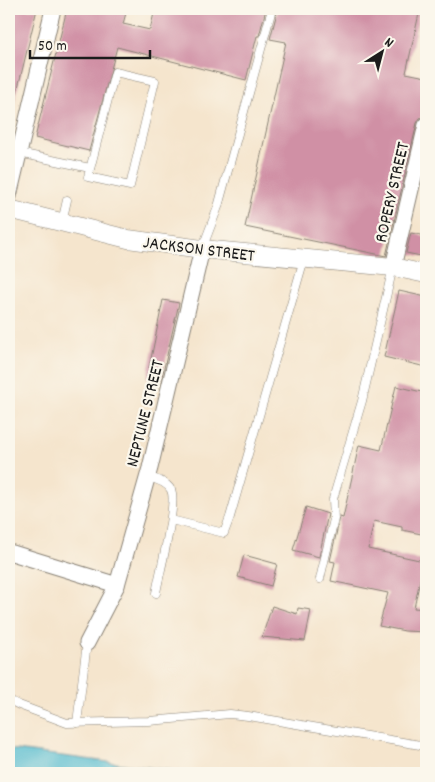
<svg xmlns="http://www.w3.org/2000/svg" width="435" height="782" font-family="Dekko,sans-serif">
  <rect width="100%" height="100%" fill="#fbf7ec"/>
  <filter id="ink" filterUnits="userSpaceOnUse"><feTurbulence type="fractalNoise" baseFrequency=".02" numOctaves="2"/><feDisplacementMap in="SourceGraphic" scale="10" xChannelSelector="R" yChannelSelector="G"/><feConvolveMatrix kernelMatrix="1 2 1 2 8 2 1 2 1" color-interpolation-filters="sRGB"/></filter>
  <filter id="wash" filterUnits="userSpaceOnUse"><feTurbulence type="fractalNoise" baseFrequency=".0096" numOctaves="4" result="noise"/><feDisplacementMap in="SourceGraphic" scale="20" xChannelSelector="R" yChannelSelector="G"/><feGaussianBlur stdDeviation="1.12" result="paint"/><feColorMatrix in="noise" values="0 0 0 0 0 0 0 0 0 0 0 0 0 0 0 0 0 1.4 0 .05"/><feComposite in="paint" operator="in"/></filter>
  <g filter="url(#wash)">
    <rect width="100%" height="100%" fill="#f5e5cd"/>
    <path fill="#51bace" stroke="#366b75" d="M9 749 193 773H9Z"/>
    <g id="blocks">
      <g fill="#d090a5">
        <path d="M9 9H37L14 104 9 103Z"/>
        <path d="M67 9H127L123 24 150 30 155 9H266L259 36H257L246 80 117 47 89 151 35 138Z"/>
        <path d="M278 9H420L406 73 426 77V105L424 116 420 118 417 123 386 256 245 227 286 42 270 39Z"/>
        <path d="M411 233 426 236V257L406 253Z"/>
        <path d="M399 291 426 297V367L384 357Z"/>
        <path d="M163 300 179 303 161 381 147 378Z"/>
        <path d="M396 386 426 393V535L402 530V527L374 521 368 549 424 561 414 608 426 609V632L405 631 379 626 388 593 331 581 335 562 330 561 340 517 343 518 359 445 381 450Z"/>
        <path d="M306 507 328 514 319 557 293 550Z"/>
        <path d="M244 555 277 564 271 586 238 577Z"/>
        <path d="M272 606 297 614 298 608 311 610 305 641 262 637Z"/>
      </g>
    </g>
  </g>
  <g filter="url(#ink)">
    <use href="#blocks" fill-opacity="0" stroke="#888074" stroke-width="1"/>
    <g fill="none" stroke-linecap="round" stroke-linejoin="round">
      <defs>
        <g id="service">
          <path d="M115 72 155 81 130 186 88 177Z"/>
          <path d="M19 153 90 168"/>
          <path d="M62 222 67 200"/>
          <path d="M202 249 218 207 272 9"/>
          <path d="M148 477C156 479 167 482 171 490 178 503 159 575 156 593"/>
          <path d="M171 520 224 533 230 517 304 259"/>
          <path d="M320 579 334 519 333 499 362 401 393 267"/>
          <path d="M9 700 19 705 67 723 149 721 230 714 248 716 426 746"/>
          <path d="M77 723 87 643"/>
        </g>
        <g id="minor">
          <path d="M9 196 53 9"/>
          <path d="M393 267 426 125"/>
          <path d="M9 552 117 585"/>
          <path d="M87 643 117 585 150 468 202 249"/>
        </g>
        <path id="tertiary" d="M9 209 128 239 202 249 393 267 426 274"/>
      </defs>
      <use href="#service" stroke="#888074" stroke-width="9"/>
      <use href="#minor" stroke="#888074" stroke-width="17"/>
      <use href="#tertiary" stroke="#888074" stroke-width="19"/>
      <use href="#service" stroke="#fff" stroke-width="8"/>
      <use href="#minor" stroke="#fff" stroke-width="15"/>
      <use href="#tertiary" stroke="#fff" stroke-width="18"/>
    </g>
  </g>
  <g text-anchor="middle" stroke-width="4.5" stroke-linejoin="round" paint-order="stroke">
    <g font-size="18" fill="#1c1c1c" stroke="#fbf7ec">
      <text transform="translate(391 192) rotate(-77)" y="6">ROPERY STREET</text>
      <text transform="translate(199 248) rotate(7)" y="6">JACKSON STREET</text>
      <text transform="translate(144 413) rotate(-76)" y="6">NEPTUNE STREET</text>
    </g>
  </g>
  <rect width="435" height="782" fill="none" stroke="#fbf7ec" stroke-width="30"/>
  <g transform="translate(382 52) rotate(36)" stroke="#fbf7ec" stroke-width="4" paint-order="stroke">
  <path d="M0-4L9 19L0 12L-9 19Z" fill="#1c1c1c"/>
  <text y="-8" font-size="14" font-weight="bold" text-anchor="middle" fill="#1c1c1c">N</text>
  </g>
  <path d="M30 50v8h120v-8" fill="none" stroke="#1c1c1c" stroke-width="2.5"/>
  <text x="38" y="50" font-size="15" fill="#1c1c1c" stroke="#fbf7ec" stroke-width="4" paint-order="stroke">50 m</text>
</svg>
